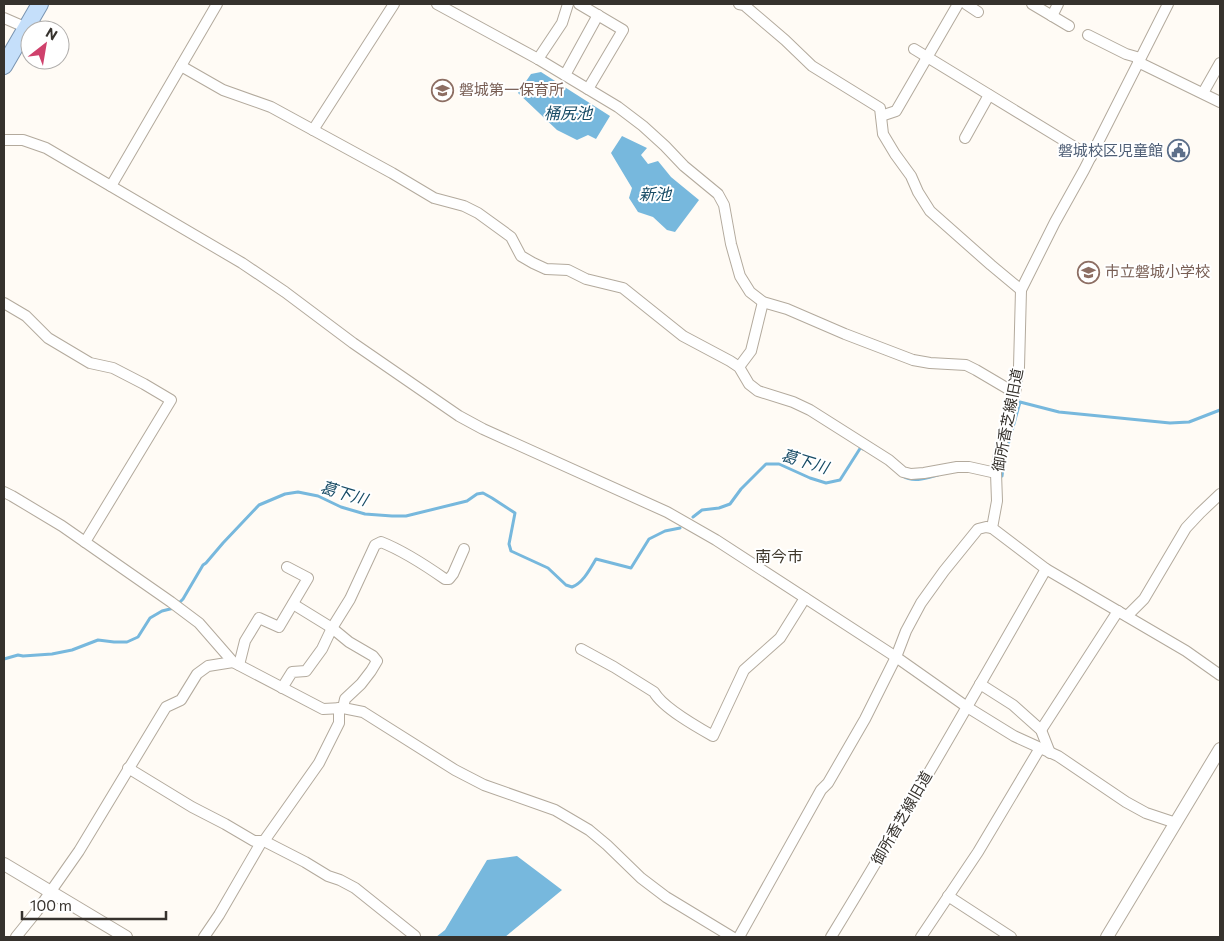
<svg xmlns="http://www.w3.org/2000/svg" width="1224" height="941" font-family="Commissioner,'Noto Sans JP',sans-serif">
  <rect width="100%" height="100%" fill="#fffbf5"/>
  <g fill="#77b8dd">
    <path d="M541 72 610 116 596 139 588 135 577 140 557 130 518 93 531 74Z"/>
    <path d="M622 136 647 148 641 155 648 164 658 161 671 177 699 200 675 232 667 230 653 217 638 212 629 198 632 188 611 153Z"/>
    <path d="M517 856 562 890 505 937H436L445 930 487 860Z"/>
  </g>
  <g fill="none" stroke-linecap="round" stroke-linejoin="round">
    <g stroke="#77b8dd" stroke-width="3">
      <path d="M903 476C913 483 927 478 938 475"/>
      <path d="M1002 476 1004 459 1020 402 1059 412 1170 423 1189 422 1220 410"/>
      <path d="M693 517 702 510 719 508 730 504 741 489 766 464H779L810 478 826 483 840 480 861 447 863 449"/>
      <path d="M178 604 183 599 203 565 206 563 223 543 259 505 285 494 298 492 318 496 341 507 365 514 392 516H406L467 501 477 494 483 493 492 498 515 513 509 544 511 551 548 568 566 585 572 587C583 583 590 569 596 559L631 568 649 539 665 531 680 528"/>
      <path d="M4 659 18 655 23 656 52 654 72 650 98 640 114 642H127L138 637 150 618 162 611 174 608"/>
    </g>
    <defs>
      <g id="minor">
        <path d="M437 4 538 59 618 107 643 126 665 146 684 166 718 194 724 205 731 244 740 276 750 292 763 302 787 309 845 334 913 360 930 363 966 365 976 370 1015 393"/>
        <path d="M579 4 623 30 588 89"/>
        <path d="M739 4 744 5 785 40 812 66 880 108 883 134 895 154 911 176 918 192 930 211 991 265 1021 290"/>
        <path d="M966 4 978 12"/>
        <path d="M1032 4 1069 26"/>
        <path d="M1168 4 1084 170 1055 222 1021 290 1019 367 1015 393 999 454 996 473 997 501 992 528 1046 569 1186 651 1220 675"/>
        <path d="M1052 16 1058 4"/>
        <path d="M4 18 27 28"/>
        <path d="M1088 35 1126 54 1140 58"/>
        <path d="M914 49 1091 157"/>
        <path d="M538 59 562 23 568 4"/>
        <path d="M1138 62 1220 102"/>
        <path d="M181 66 223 90 271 107 392 173 434 198 464 206 478 213 511 237 521 256 533 263 546 269 568 270 586 279 623 288 683 336 730 361 739 367 749 384 758 391 793 402 810 410 889 460 903 472 911 474 924 473 957 467H969L996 473"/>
        <path d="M565 75 598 15"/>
        <path d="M1203 93 1220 63"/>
        <path d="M881 116 896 111 958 4"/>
        <path d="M313 130 394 4"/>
        <path d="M965 138 989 95"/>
        <path d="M4 140H23L46 148 242 263 285 292 353 343 459 416 483 429 667 512 716 540 896 657 967 707 1014 736 1058 756 1126 802 1146 813 1176 823"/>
        <path d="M111 186 217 4"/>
        <path d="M4 303 26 316 48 338 90 363 113 368 144 384 171 400 85 542"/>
        <path d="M739 367 751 351 763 302"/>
        <path d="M4 492 12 496 62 526 171 602 199 623 233 662 323 709 343 708 363 712 455 770 484 785 555 810 589 830 607 845 641 878 666 897 732 937"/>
        <path d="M293 604 332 628 349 642 373 656 377 661 371 671 361 684 345 699 343 708"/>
        <path d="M1127 616 1144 599 1186 528 1200 513 1220 494"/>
        <path d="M581 649 614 667 654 692C663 708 697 727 713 736L744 670 780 638 805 598"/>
        <path d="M239 665 245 641 259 618 279 627 308 578 287 567"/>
        <path d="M980 684 1013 705 1041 730 1050 753"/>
        <path d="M282 688 292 672 306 671 322 649 332 628 350 599 375 545 381 542C404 551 425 565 445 579H449L453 574 464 549"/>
        <path d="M1041 730 1118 611"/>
        <path d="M128 768 192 807 225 824 254 841H264L319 763 339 723V708"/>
        <path d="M264 841 305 862 328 876 340 880 355 888 415 936"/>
        <path d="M948 896 1011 937"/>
        <path d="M16 937 37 911 79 851 166 707 181 700 197 674 208 666 233 662"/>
        <path d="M204 937 219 915 262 841"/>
        <path d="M739 937 821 790 828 783 865 719 896 657 906 631 921 603 944 571 978 529 986 527 992 528"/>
        <path d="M831 937C905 816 976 692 1046 569"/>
        <path d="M921 937 978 852 1040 748"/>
      </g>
      <g id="tertiary">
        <path d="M4 864 126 937"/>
        <path d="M1107 937 1220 749"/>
      </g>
      <path id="primary" d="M4 66 40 4"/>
    </defs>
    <use href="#minor" stroke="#b3aa9d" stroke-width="12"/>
    <use href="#tertiary" stroke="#b3aa9d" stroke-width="14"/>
    <use href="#primary" stroke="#7a94b0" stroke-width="18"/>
    <use href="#minor" stroke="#fff" stroke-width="10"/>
    <use href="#tertiary" stroke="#fff" stroke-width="12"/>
    <use href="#primary" stroke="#c5dffa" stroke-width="16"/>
  </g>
  <defs>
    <symbol id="school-ring" viewBox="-11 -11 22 22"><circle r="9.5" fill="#fff" stroke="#8d6e63" stroke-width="1.5"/><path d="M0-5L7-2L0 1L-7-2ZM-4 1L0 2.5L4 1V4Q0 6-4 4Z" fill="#8d6e63"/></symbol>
    <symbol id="civic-ring" viewBox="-11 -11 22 22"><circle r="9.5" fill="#fff" stroke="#5c6f8a" stroke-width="1.5"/><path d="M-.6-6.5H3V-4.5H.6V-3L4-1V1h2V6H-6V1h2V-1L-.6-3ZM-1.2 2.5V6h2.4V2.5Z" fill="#5c6f8a"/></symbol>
  </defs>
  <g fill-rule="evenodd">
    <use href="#school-ring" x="430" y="78" width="25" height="25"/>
    <use href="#civic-ring" x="1166" y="138" width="25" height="25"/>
    <use href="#school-ring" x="1076" y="260" width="25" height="25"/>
  </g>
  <g text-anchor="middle" stroke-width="4" stroke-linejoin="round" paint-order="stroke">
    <g font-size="15" fill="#785e54" stroke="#fff" text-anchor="start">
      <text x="459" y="95">磐城第一保育所</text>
      <text x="1105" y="277">市立磐城小学校</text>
    </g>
    <g font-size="15" fill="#4e5e75" stroke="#fff" text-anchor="end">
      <text x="1163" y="156">磐城校区児童館</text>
    </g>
    <g font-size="15" fill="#36322d" stroke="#fff">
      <text transform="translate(1008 420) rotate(-79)" y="5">御所香芝線旧道</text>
      <text transform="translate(902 818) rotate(-60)" y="5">御所香芝線旧道</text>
    </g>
    <g font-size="16" font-style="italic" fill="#174b65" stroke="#fff">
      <text x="568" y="119">桶尻池</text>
      <text x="655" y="200">新池</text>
      <text transform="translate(805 461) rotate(17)" y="6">葛下川</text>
      <text transform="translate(344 493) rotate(17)" y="6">葛下川</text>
    </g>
    <g font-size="16" fill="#40392d" stroke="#fff">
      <text x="779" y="562">南今市</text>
    </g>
  </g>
  <rect width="1224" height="941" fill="none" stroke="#36322d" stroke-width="10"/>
  <g transform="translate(45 45) rotate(31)"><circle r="24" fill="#ffffff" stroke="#afadab"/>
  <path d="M0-4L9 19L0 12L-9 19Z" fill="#cf416c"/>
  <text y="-8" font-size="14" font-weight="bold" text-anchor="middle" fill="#36322d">N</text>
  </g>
  <path d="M22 911v8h144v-8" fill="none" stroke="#36322d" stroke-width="2.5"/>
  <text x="30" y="911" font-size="15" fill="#36322d" stroke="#ffffff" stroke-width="4" paint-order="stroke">100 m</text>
</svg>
